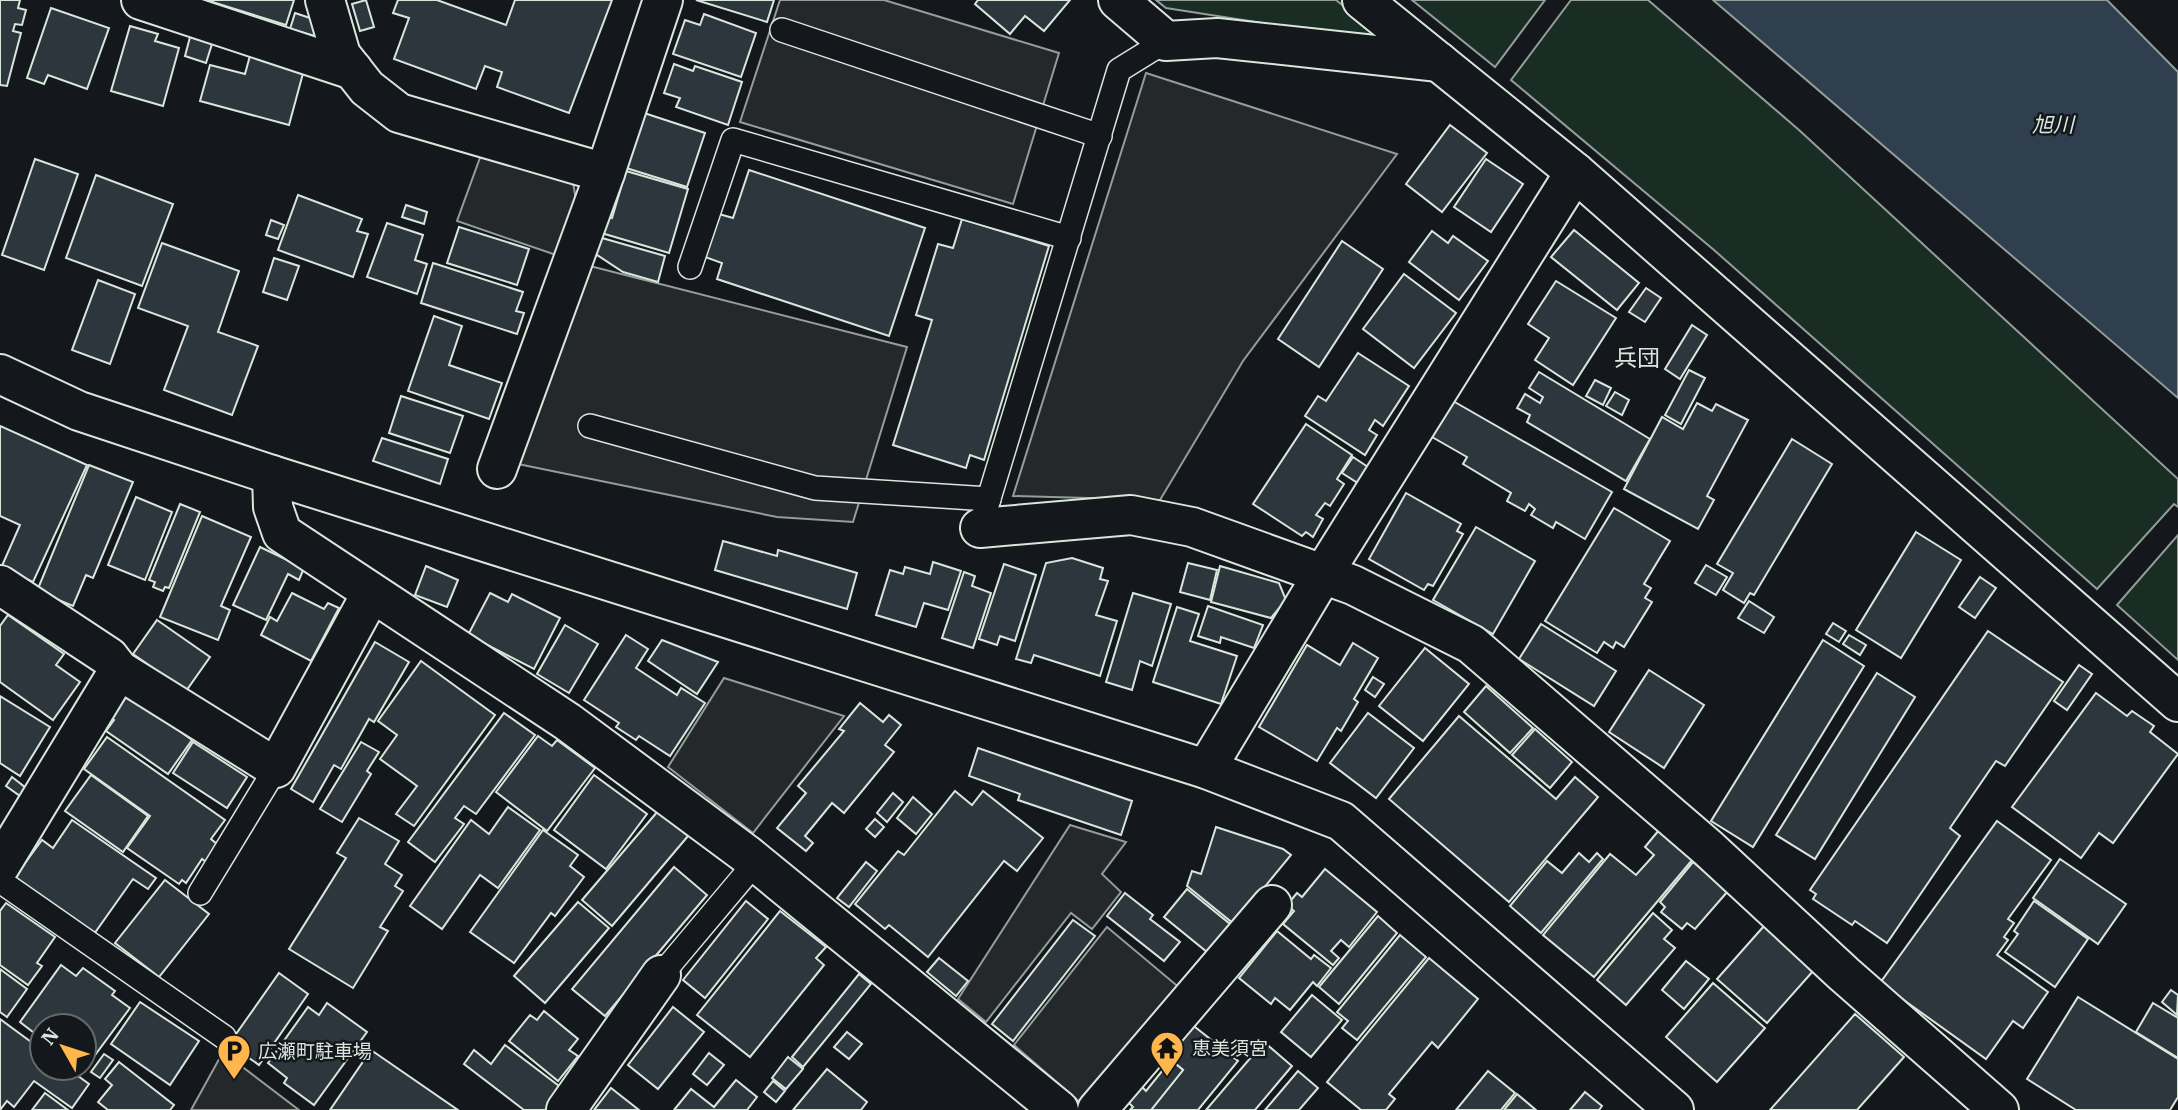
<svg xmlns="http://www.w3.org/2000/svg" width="2178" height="1110" font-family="'IBM Plex Serif','Noto Sans JP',serif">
  <rect width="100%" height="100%" fill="#14181c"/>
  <g fill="#1a2d24" stroke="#939e99" stroke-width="2">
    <path d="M1156 0H1336L1390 43 1166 8Z"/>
    <path d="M1412 0H1545L1495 67Z"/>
    <path d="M1571 0H1648L1799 130 2178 479V507L2174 504 2097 589 1714 250 1511 80Z"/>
    <path d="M2178 535V660L2117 605Z"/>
  </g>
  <g fill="#24282b" stroke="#939e99" stroke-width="2">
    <path d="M780 0H884L1059 53 1013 204 740 122Z"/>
    <path d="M1146 73 1397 154 1243 361 1160 500 1013 496Z"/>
    <path d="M481 155 573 182 578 212 559 256 457 221Z"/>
    <path d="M586 265 907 347 853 522 777 517 513 463Z"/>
    <path d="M724 678 844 716 753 833 668 767Z"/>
    <path d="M1070 825 1126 842 1102 874 1121 892 1092 929 1071 913 986 1022 958 999Z"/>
    <path d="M1107 927 1181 989 1082 1104 1014 1045Z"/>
    <path d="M223 1052 299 1110H191Z"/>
  </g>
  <path fill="#2f3f4d" stroke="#939e99" stroke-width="2" d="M1713 0H2107L2178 72V398Z"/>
  <g fill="#2c363c" stroke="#d8e6dc" stroke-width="2">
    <path d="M0 0H20L18 8 26 10 22 25 15 24 13 31 21 33 7 86 0 85Z"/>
    <path d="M206 0H294L286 25Z"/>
    <path d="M366 0 374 27 360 31 352 4Z"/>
    <path d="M398 0H437L506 25 515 0H612L569 113 497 87 502 72 485 66 476 89 394 59 409 18 393 13Z"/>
    <path d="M696 0H774L767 22Z"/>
    <path d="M978 0H1070L1044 31 1025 16 1010 34 975 4Z"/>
    <path d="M51 8 109 28 87 89 48 75 44 84 27 78Z"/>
    <path d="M295 13 322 22 318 37 290 29Z"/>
    <path d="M704 14 756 33 741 77 673 54 685 20 700 25Z"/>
    <path d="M130 26 158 34 155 41 179 48 163 106 111 91Z"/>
    <path d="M190 37 212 44 206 63 185 56Z"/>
    <path d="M251 52 305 66 289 125 200 101 210 65 245 74Z"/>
    <path d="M674 64 693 71 695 66 742 82 728 125 676 107 680 98 664 93Z"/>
    <path d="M641 112 705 133 687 187 623 167Z"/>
    <path d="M1450 125 1487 153 1442 212 1406 184Z"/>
    <path d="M35 159 78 174 44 270 2 255Z"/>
    <path d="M1486 159 1523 184 1491 232 1454 207Z"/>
    <path d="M749 170 925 228 889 336 717 279 722 263 705 257 719 214 733 218Z"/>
    <path d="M626 171 688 189 669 253 598 232 603 215 612 218Z"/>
    <path d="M96 175 173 204 142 286 66 258Z"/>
    <path d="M298 195 362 219 357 231 368 234 353 277 278 250Z"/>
    <path d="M406 205 427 212 424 224 402 217Z"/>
    <path d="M962 219 1049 246 984 460 970 455 966 468 893 445 932 320 916 315 938 244 953 248Z"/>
    <path d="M271 220 284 225 278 239 266 235Z"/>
    <path d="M387 223 423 235 415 260 427 264 417 294 367 277Z"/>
    <path d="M459 227 529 249 517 285 447 263Z"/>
    <path d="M1574 230 1639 283 1617 310 1551 257Z"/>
    <path d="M1432 231 1448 243 1453 236 1488 261 1459 300 1409 262Z"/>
    <path d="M595 236 665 256 658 282 623 272 591 251Z"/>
    <path d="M1342 241 1383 269 1319 367 1278 339Z"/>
    <path d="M162 243 239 271 218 332 258 346 232 415 164 390 188 326 138 308Z"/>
    <path d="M274 258 299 266 287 300 263 292Z"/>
    <path d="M433 263 523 292 516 311 524 313 517 334 421 303Z"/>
    <path d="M1404 274 1456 313 1414 368 1363 329Z"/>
    <path d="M98 280 135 294 110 364 72 350Z"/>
    <path d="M1556 281 1616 318 1573 385 1535 360 1549 338 1528 324Z"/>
    <path d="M1646 288 1661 298 1645 322 1629 312Z"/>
    <path d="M434 316 462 326 449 365 502 383 489 419 408 391Z"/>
    <path d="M1692 325 1707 335 1680 379 1665 369Z"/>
    <path d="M1358 353 1409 386 1383 426 1375 420 1369 430 1377 435 1365 455 1305 416 1318 396 1326 401Z"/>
    <path d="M1689 370 1705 378 1681 424 1665 415Z"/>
    <path d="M1539 372 1650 439 1626 481 1527 422 1530 415 1517 408 1525 394 1540 403 1543 397 1529 388Z"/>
    <path d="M1595 380 1611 388 1603 405 1586 396Z"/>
    <path d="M1615 392 1629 400 1622 415 1606 406Z"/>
    <path d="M401 396 463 416 450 453 389 433Z"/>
    <path d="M1453 401 1612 492 1585 539 1556 522 1553 528 1531 515 1535 509 1529 504 1525 511 1507 501 1511 493 1463 464 1467 457 1432 437Z"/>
    <path d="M1697 403 1712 411 1716 404 1748 420 1707 496 1714 500 1698 529 1624 489 1662 417 1683 429Z"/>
    <path d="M1306 424 1352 455 1337 479 1344 484 1330 506 1325 503 1316 515 1323 519 1313 537 1306 532 1302 536 1253 504Z"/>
    <path d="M0 426 87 465 33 582 1 568 20 525 0 516Z"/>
    <path d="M382 438 448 459 440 484 373 461Z"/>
    <path d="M1792 439 1832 464 1754 595 1750 593 1744 603 1723 590 1733 573 1717 564Z"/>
    <path d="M1353 457 1371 469 1361 485 1342 473Z"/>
    <path d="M89 465 133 482 93 578 86 575 73 606 37 591Z"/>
    <path d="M1406 493 1461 524 1457 531 1463 534 1433 586 1428 584 1424 590 1369 559Z"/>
    <path d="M136 497 172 512 145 580 108 565Z"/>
    <path d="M180 504 200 512 169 588 165 587 163 591 153 587 155 582 149 580Z"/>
    <path d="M1614 508 1670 541 1644 584 1651 588 1645 598 1652 602 1624 647 1616 642 1613 648 1604 642 1597 653 1545 621Z"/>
    <path d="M202 516 251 537 221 606 230 610 218 640 160 617Z"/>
    <path d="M1476 527 1535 561 1493 634 1433 600Z"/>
    <path d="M1916 532 1961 560 1901 658 1856 630Z"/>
    <path d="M723 541 777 556 778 550 857 573 847 609 715 570Z"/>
    <path d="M260 547 304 568 299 580 288 574 266 620 233 605Z"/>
    <path d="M1072 558 1103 568 1100 579 1108 581 1096 615 1117 621 1100 676 1034 655 1031 663 1016 659 1046 563Z"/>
    <path d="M933 562 961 571 948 610 924 603 916 627 876 615 890 570 903 574 905 567 930 574Z"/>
    <path d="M1188 563 1217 570 1210 600 1180 592Z"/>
    <path d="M1004 564 1036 575 1015 641 1000 636 997 645 979 639Z"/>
    <path d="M1706 565 1727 577 1716 595 1695 583Z"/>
    <path d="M426 566 458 580 447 607 415 595Z"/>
    <path d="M1220 566 1279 583 1286 600 1271 618 1211 602Z"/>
    <path d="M964 572 975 576 972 586 991 593 973 648 942 638Z"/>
    <path d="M1980 577 1996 588 1975 618 1959 607Z"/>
    <path d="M292 593 324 609 328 603 339 608 311 661 261 635 270 617 277 621Z"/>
    <path d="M490 593 508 602 512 594 560 618 534 669 468 635Z"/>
    <path d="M1133 593 1171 604 1152 666 1140 661 1132 690 1106 682Z"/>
    <path d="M1749 601 1774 617 1764 633 1738 618Z"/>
    <path d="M1208 606 1263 625 1254 648 1221 637 1220 643 1198 636Z"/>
    <path d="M1177 607 1199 614 1190 641 1237 656 1221 704 1153 682Z"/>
    <path d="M8 615 64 654 56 665 80 682 53 720 0 682V626Z"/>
    <path d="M157 620 210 657 186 691 133 654Z"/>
    <path d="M1833 623 1846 631 1839 642 1826 634Z"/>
    <path d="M1541 624 1616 671 1594 706 1519 659Z"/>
    <path d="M565 625 598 644 569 693 537 674Z"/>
    <path d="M1988 631 2063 682 2005 766 1996 761 1950 828 1960 836 1887 943 1855 921 1852 925 1813 899 1816 894 1810 890Z"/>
    <path d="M626 635 648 649 636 668 677 695 681 688 705 703 670 756 639 736 636 740 616 727 619 723 584 700Z"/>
    <path d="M1849 635 1866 645 1860 655 1843 644Z"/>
    <path d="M662 640 718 662 697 694 648 661Z"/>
    <path d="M1823 640 1864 666 1753 847 1711 821Z"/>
    <path d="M375 642 409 662 374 722 369 719 341 769 334 765 313 802 291 789Z"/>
    <path d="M1353 643 1378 658 1354 699 1358 702 1341 731 1337 728 1317 761 1259 727 1307 645 1340 665Z"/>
    <path d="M1425 648 1469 684 1423 741 1379 706Z"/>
    <path d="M421 661 495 715 414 826 396 814 417 786 380 759 397 735 378 721Z"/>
    <path d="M2079 665 2092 674 2067 710 2054 701Z"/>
    <path d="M1649 670 1704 705 1664 768 1609 732Z"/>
    <path d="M1877 673 1915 697 1815 859 1776 835Z"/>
    <path d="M1373 677 1384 684 1375 697 1365 690Z"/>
    <path d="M1486 686 1533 728 1510 753 1464 712Z"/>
    <path d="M125 692 192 740 168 774 106 731 114 720 108 716Z"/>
    <path d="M2096 693 2127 716 2132 711 2154 726 2150 732 2178 754 2113 843 2099 833 2081 858 2012 807Z"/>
    <path d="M0 696 50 727 20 776 0 763Z"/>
    <path d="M860 703 883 722 889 715 901 725 885 745 894 752 844 813 832 803 805 836 813 843 806 851 777 828 806 793 798 786 844 731 839 729Z"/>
    <path d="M504 713 535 735 476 814 464 806 455 818 464 824 435 862 408 842Z"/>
    <path d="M1368 713 1414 748 1376 798 1330 763Z"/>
    <path d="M1459 716 1556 799 1575 777 1598 797 1509 902 1389 799Z"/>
    <path d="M1535 729 1572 762 1550 788 1512 755Z"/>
    <path d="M538 736 552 746 557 740 595 768 547 831 496 792Z"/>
    <path d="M107 737 225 820 211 839 218 845 206 862 202 859 186 883 182 880 179 884 127 848 150 816 84 769Z"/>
    <path d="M193 742 247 777 227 808 173 773Z"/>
    <path d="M361 742 379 752 367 771 371 774 342 822 320 809Z"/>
    <path d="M978 748 1132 801 1121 835 1018 800 1020 794 969 776Z"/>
    <path d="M91 775 148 816 123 852 65 811Z"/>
    <path d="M594 775 647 814 606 869 554 830Z"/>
    <path d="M12 777 26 788 20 796 6 786Z"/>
    <path d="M955 791 972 805 983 791 1043 838 1017 871 1004 861 928 957 889 925 885 929 855 904 898 851 904 855Z"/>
    <path d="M893 793 903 802 887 822 877 813Z"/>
    <path d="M913 797 932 814 916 834 897 818Z"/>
    <path d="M508 807 540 830 498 888 480 875 442 929 410 906 471 820 489 834Z"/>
    <path d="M658 811 688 836 612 926 582 900Z"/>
    <path d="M359 818 399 841 385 864 402 875 395 886 403 891 380 927 388 931 353 988 289 949 346 858 337 853Z"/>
    <path d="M875 819 884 827 875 837 866 829Z"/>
    <path d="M72 820 156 878 148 889 133 879 94 934 14 878 42 840 53 848Z"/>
    <path d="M1997 821 2051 860 2008 919 2014 923 2004 937 2008 940 1997 955 2048 992 2023 1028 2013 1021 1986 1059 1880 983Z"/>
    <path d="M1216 827 1283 849 1291 855 1234 924 1187 886 1192 871 1201 874Z"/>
    <path d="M543 830 578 855 570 866 584 877 555 916 551 913 514 963 470 932Z"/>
    <path d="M1659 830 1693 859 1594 977 1543 935 1610 854 1636 875 1654 855 1645 847Z"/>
    <path d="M1579 853 1589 862 1597 853 1603 859 1541 933 1510 906 1547 861 1562 873Z"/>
    <path d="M2060 859 2126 904 2098 944 2033 898Z"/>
    <path d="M866 862 877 871 849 907 837 898Z"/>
    <path d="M1693 862 1728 891 1695 929 1687 923 1682 929 1661 912 1665 907 1660 902Z"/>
    <path d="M674 867 707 895 605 1016 572 989Z"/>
    <path d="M1325 869 1377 912 1349 947 1341 940 1331 951 1339 958 1333 965 1283 924 1294 911 1287 905 1297 893 1302 897Z"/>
    <path d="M165 880 209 914 159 977 115 943Z"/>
    <path d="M1187 889 1230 924 1207 952 1164 917Z"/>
    <path d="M1125 893 1153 915 1150 919 1180 942 1164 961 1107 916Z"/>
    <path d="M746 901 768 919 705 998 683 980Z"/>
    <path d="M2034 901 2088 939 2055 987 2005 952 2018 934 2014 931Z"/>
    <path d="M578 902 609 928 545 1003 514 976Z"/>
    <path d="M6 903 55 937 37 963 42 966 28 985 0 965V911Z"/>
    <path d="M780 911 826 947 816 958 824 965 750 1057 697 1015Z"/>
    <path d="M1653 913 1672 930 1664 939 1675 948 1626 1005 1597 980Z"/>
    <path d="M1378 916 1397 933 1339 1004 1319 987Z"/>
    <path d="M1073 920 1095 936 1013 1041 992 1024Z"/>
    <path d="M1764 926 1814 970 1767 1023 1717 979Z"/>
    <path d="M1277 931 1311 959 1314 955 1331 968 1317 986 1313 982 1290 1010 1275 998 1271 1004 1239 978Z"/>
    <path d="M1400 935 1426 957 1357 1040 1342 1028 1348 1021 1337 1012Z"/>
    <path d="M939 958 968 981 956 996 927 972Z"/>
    <path d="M1429 958 1478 999 1438 1048 1432 1042 1389 1094 1395 1099 1386 1110H1361L1327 1082Z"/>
    <path d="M1686 961 1709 979 1684 1009 1662 990Z"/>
    <path d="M61 965 76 976 83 968 115 991 112 995 130 1008 84 1070 82 1068H84V1026H42V1039L20 1022Z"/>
    <path d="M0 969 27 989 7 1017 0 1012Z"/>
    <path d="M279 973 308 994 259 1065 229 1044Z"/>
    <path d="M859 974 871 984 803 1067 792 1057Z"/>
    <path d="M1713 983 1765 1028 1717 1082 1666 1037Z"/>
    <path d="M2171 990 2178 995 2177 1015 2162 1002Z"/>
    <path d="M1312 995 1342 1020 1311 1057 1281 1032Z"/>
    <path d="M2078 997 2178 1059V1097L2170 1110H2076L2027 1079Z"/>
    <path d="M140 1002 199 1041 170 1085 111 1044Z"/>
    <path d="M327 1003 367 1032 314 1105 284 1083 287 1078 268 1063 308 1007 319 1015Z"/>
    <path d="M2153 1003 2178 1018V1058L2136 1032Z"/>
    <path d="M673 1007 704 1032 658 1089 628 1065Z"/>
    <path d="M544 1011 578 1039 569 1050 578 1056 558 1081 509 1041 530 1015 537 1020Z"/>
    <path d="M1855 1014 1904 1057 1857 1110H1770Z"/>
    <path d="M0 1019 42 1050V1068H67L89 1084 72 1108 34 1081 14 1107 7 1101 0 1110Z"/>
    <path d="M1190 1023 1238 1061 1198 1110H1151L1183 1070 1164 1054Z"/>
    <path d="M847 1032 862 1044 849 1059 834 1047Z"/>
    <path d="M1264 1042 1292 1066 1255 1110H1206Z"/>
    <path d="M505 1045 563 1089 547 1110H524L464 1064 474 1050 491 1064Z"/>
    <path d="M371 1050 458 1110H330Z"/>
    <path d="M709 1053 724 1065 707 1085 693 1074Z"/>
    <path d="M104 1054 113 1060 100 1078 91 1072Z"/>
    <path d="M788 1057 803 1069 786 1089 772 1078Z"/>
    <path d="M1171 1060 1183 1070 1151 1110H1130L1133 1107 1128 1102 1141 1086 1146 1091Z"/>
    <path d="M119 1062 174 1105 170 1110H108L98 1102 112 1085 105 1079Z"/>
    <path d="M827 1069 867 1102 861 1110H793Z"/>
    <path d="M1298 1071 1318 1088 1299 1110H1265Z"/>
    <path d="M1488 1071 1515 1093 1501 1110H1456Z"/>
    <path d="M736 1080 757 1097 747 1110H674L691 1089 714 1107Z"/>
    <path d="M773 1081 785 1091 776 1102 764 1092Z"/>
    <path d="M611 1088 639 1110H594Z"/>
    <path d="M1585 1092 1602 1106 1599 1110H1570Z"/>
    <path d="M45 1093 68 1110H32Z"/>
    <path d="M1517 1094 1536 1110H1504Z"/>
  </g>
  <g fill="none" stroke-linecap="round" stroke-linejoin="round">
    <defs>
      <g id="service">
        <path d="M782 30 1100 136"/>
        <path d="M690 267 733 140 1069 238"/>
        <path d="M590 426 815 488 989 499"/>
        <path d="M980 528 1119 70 1166 41"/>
        <path d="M0 881 224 1037"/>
        <path d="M200 893 276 768"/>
        <path d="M661 975 756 862"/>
      </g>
      <g id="minor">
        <path d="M141 0 353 70"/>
        <path d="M325 0 341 55 367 88 399 113 605 173"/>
        <path d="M1118 0 1166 41 1217 38 1439 62"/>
        <path d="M1362 0 1575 172 2178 702"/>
        <path d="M497 469 605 173 663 0"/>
        <path d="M272 475 273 507 282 533 568 722 746 854 1059 1110"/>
        <path d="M980 528 1131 515 1192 527 1353 585 1471 644 1708 848 1844 974 1999 1110"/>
        <path d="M0 585 109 657 119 670 276 768 371 594"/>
        <path d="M1206 769 1323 574 1575 172"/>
        <path d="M0 866 119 670"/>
        <path d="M566 1110 661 975"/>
        <path d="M1097 1110 1272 905"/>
      </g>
      <path id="tertiary" d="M0 374 79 411 272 475 1206 769 1341 821 1674 1110"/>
    </defs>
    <use href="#service" stroke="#d8e6dc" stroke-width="26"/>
    <use href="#minor" stroke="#d8e6dc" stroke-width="42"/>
    <use href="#tertiary" stroke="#d8e6dc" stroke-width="42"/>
    <use href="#service" stroke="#14181c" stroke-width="23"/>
    <use href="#minor" stroke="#14181c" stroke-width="38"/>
    <use href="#tertiary" stroke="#14181c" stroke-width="38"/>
  </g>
  <defs>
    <symbol id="temple-pin" viewBox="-11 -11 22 30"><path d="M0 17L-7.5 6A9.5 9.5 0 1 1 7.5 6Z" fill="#ffb74d" stroke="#14181c"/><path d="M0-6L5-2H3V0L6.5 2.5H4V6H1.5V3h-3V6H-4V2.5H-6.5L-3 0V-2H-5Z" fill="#111"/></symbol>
    <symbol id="parking-pin" viewBox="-11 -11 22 30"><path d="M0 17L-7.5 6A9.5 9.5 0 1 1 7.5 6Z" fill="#ffb74d" stroke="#14181c"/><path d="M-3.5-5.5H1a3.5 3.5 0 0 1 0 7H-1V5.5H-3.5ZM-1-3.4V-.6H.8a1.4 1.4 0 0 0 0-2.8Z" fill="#111"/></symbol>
  </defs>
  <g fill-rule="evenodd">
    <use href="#temple-pin" x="1148" y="1029" width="38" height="52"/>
    <use href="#parking-pin" x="215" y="1032" width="38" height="52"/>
  </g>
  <g text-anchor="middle" stroke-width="5" stroke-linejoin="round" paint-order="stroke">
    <g font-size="19" fill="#d8e6dc" stroke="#14181c" text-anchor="start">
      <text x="1192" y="1055">恵美須宮</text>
      <text x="258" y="1058">広瀬町駐車場</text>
    </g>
    <g font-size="21" font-style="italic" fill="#d8e6dc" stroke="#14181c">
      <text x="2053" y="132">旭川</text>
    </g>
    <g font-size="23" fill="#d8e6dc" stroke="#14181c">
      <text x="1637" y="366">兵団</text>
    </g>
  </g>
  <g transform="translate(63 1047) rotate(309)"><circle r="33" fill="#14181c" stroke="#626a69" stroke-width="2"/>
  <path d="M0-5L12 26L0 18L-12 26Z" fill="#ffb74d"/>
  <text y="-10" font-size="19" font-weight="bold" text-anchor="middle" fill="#d8e6dc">N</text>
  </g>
</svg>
